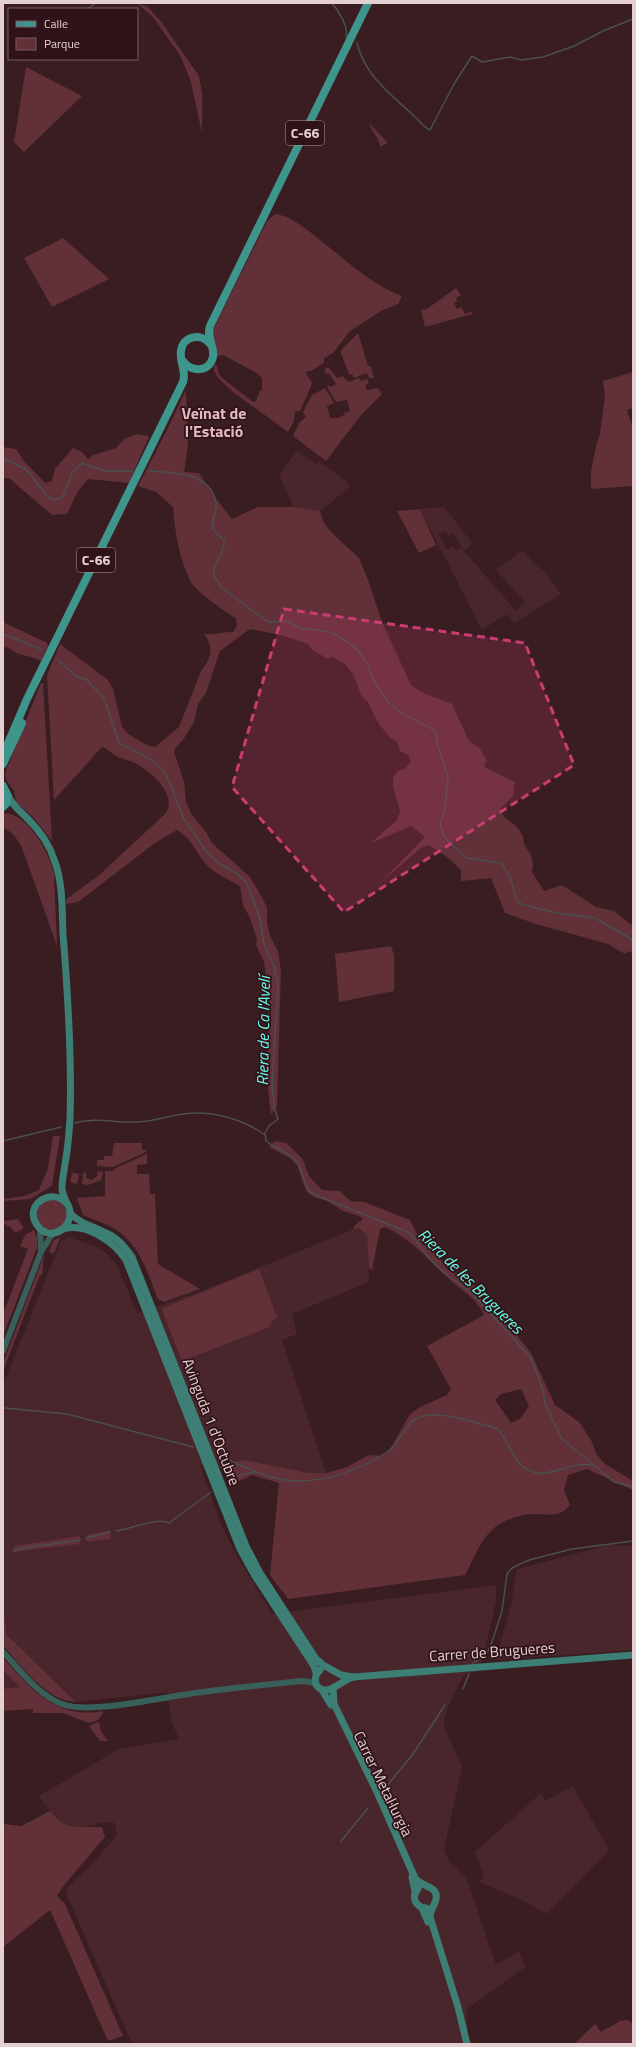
<svg xmlns="http://www.w3.org/2000/svg" width="636" height="2047" font-family="'Titillium Web',sans-serif">
  <rect width="100%" height="100%" fill="#3a1d21"/>
  <g fill="#49262c" fill-rule="evenodd">
    <path d="M297 451 316 464 319 461 348 483 349 487 328 505H326L320 511 294 507 279 475Z"/>
    <path d="M444 507 472 543 464 551 516 611 525 602 496 570 523 550 533 563 544 571 561 594 514 623 507 614 482 630 420 509ZM446 531 448 536 453 533 462 547 456 551 453 547 447 550 439 534Z"/>
    <path d="M357 1228 367 1235 368 1240 369 1282 292 1314 297 1334 282 1340 326 1473 298 1478 200 1465 222 1527 240 1561 272 1614 496 1585V1602L485 1649 478 1672 464 1674 450 1702 445 1716 444 1727 462 1767 444 1850 449 1862 466 1877 496 1965 519 1951 525 1967 467 2009 468 2044H132L66 1893 69 1886 92 1864 117 1835 115 1825 113 1822H106L77 1828 66 1825 56 1819 39 1796 119 1749 179 1739 172 1723 167 1692 76 1702 7 1635 3 1605V1385L61 1241 69 1237 97 1247 106 1253 116 1263 137 1313 202 1291Z"/>
    <path d="M608 1545 633 1546V1650L496 1660 511 1605 517 1569Z"/>
    <path d="M3 1658 26 1682 3 1711Z"/>
    <path d="M573 1786 609 1850 547 1914 522 1900 479 1882 484 1876 475 1852 541 1793 545 1801Z"/>
  </g>
  <g fill="#613038" fill-rule="evenodd">
    <path d="M137 3 148 7 162 23 199 76 202 93V133L191 82 181 57 153 17Z"/>
    <path d="M26 67 82 96 24 152 14 142Z"/>
    <path d="M369 123 388 143 380 147C380 139 371 131 369 123Z"/>
    <path d="M275 214C293 216 311 233 325 244 349 263 373 285 402 296L398 304 381 311 350 331 333 353 324 358V363L311 371H307L306 374 312 382 311 386 300 411H295L294 421 288 432 233 392 218 378 214 371V364L217 366 218 372 221 377 253 402 256 401 260 390 262 391V378L255 372 223 355 217 356 211 334 267 221Z"/>
    <path d="M63 238 109 279 52 307 24 258Z"/>
    <path d="M456 288 461 295 456 298 457 301 454 303 457 309 461 307 465 314 471 311 472 314 425 327 421 310 427 309Z"/>
    <path d="M358 333 368 366H371L374 378H369L367 373 354 378 353 375 349 374 341 353 342 349Z"/>
    <path d="M326 368H329L337 378 342 376 349 382 359 378 361 381 367 379 369 384 365 385 367 390 378 388 382 394 361 415 326 461 293 436 299 423 306 417 303 412 312 395 325 388 334 403 327 406 330 418H341L340 416 345 415 344 413 350 411 347 400 336 402 327 387 329 385 331 387 336 384 329 373 326 374 324 370Z"/>
    <path d="M633 372V408L627 410 633 428V486L591 489V472L596 446 600 434 605 395 603 381Z"/>
    <path d="M186 390 188 443 184 472 199 473 214 496 232 519 258 507H294L320 511 324 523 330 531 359 558 368 580 382 622 411 685 421 692 452 704 469 741 480 748 487 762 484 764 486 768 515 782 513 796 500 809 504 817 517 827 523 836 524 844 531 855 533 865 532 872 544 891 562 885 596 907 614 911 633 926V953L629 951 625 954 608 944 536 924 505 913 491 878 461 881V870L447 857 429 845 422 847 379 884 425 837 411 826 371 843 397 820 400 811 393 787V778L398 771 406 768 411 761 408 755 400 751 397 742 389 737 377 721 368 702 361 695 353 674 345 664 333 657 328 659 312 650 308 644 281 635 250 629 220 651 206 693 198 704 194 722 183 740 176 747 174 752 184 782 186 802 192 815 206 832 212 843 250 877 263 899 267 908V922L270 936 278 951 281 971 277 1106 271 1115 266 1069 271 1014 264 962 256 945 257 939 250 918 243 905 240 886C228 879 214 874 205 863 196 852 190 837 177 830L155 843 78 902 66 904V899L97 877 165 814C180 795 148 769 133 762 128 760 122 759 118 757 112 754 108 749 102 747L54 800 47 675 60 644 108 680 113 689 122 727 128 734 149 746 155 747 179 727 201 671C212 658 214 647 204 634 214 635 222 632 233 632L237 626 236 618C225 612 197 592 191 582 179 559 175 532 173 507L156 492 138 486 167 430Z"/>
    <path d="M136 434 149 436 129 483 88 479 78 491 67 514 52 515 9 478H3V447L16 449 23 460 45 483 52 481 55 469 73 448 82 452 88 459 93 455 116 448 124 439Z"/>
    <path d="M420 509 436 545 419 553 397 511Z"/>
    <path d="M3 622 47 643 48 646 41 661C33 657 27 656 19 654 13 652 10 647 3 647Z"/>
    <path d="M41 683H43L52 841 34 818 16 802 14 791 6 780 5 773Z"/>
    <path d="M3 813C27 812 49 852 54 873L57 946 21 845 13 834 3 827Z"/>
    <path d="M391 946 394 955V991L339 1002 335 954Z"/>
    <path d="M53 1136H60L52 1186 30 1199 3 1201V1199L24 1196 39 1190 48 1168Z"/>
    <path d="M275 1141 286 1143 302 1158 309 1176 322 1190 340 1191 350 1201 364 1202 410 1220 417 1234 430 1240 434 1250 448 1270 467 1278 489 1303V1312L500 1314 531 1353 555 1405 579 1422 591 1440 597 1455 605 1464 633 1481V1490L587 1469 568 1475 564 1490 570 1505C560 1518 548 1514 534 1514 520 1514 502 1520 492 1530 480 1541 473 1560 465 1575L288 1599 270 1575 279 1483 252 1475 237 1482 228 1476 220 1467 228 1463 244 1460 308 1473H326L347 1467 369 1455 380 1456 389 1451 410 1414 420 1407 447 1395 451 1389 427 1346 484 1315C476 1297 462 1291 448 1278 428 1259 411 1239 385 1227L380 1229 372 1270 369 1268 367 1235 358 1228 353 1230 355 1225 363 1219 359 1216 343 1211 327 1201 314 1197 306 1191 297 1165 290 1158 269 1147ZM521 1389 529 1406 520 1419 511 1423 495 1400 501 1394Z"/>
    <path d="M114 1143H142V1150H146V1152L113 1167 97 1166V1160H104V1156H112Z"/>
    <path d="M147 1154V1164L137 1165V1174H149L150 1194H155L158 1264 200 1289 164 1302 158 1299C148 1274 140 1244 115 1229 105 1223 94 1220 83 1215L77 1198 105 1196V1171H113L114 1169Z"/>
    <path d="M98 1171 103 1172 101 1180 88 1185 82 1184 83 1172 86 1173V1178L92 1180 97 1176Z"/>
    <path d="M72 1173 79 1174 77 1184 70 1182Z"/>
    <circle cx="52" cy="1215" r="15"/>
    <path d="M18 1219 24 1228 15 1233 11 1227 3 1223V1221Z"/>
    <path d="M34 1230 37 1238V1248L3 1336V1314L28 1249 20 1246 25 1235Z"/>
    <path d="M71 1231 60 1238 54 1254 49 1252 53 1241Z"/>
    <path d="M44 1255 42 1275H40L3 1371V1363Z"/>
    <path d="M259 1269 277 1317 272 1321 270 1327 182 1361 163 1313V1308Z"/>
    <path d="M110 1530 111 1539 88 1542 86 1540 87 1535Z"/>
    <path d="M80 1536V1544L12 1552 15 1546Z"/>
    <path d="M3 1605 7 1635 76 1702C46 1701 22 1666 3 1646Z"/>
    <path d="M3 1658C30 1688 57 1720 102 1711L103 1713 98 1720 89 1723 63 1713H33V1709L3 1711V1689L20 1687 3 1670Z"/>
    <path d="M99 1722 101 1731 108 1741H100L89 1726Z"/>
    <path d="M50 1811C66 1832 80 1826 102 1827L105 1837 64 1885 57 1896 65 1904 123 2036 108 2041 50 1910 3 1947V1824L21 1826Z"/>
    <path d="M628 2020 633 2024V2044H574L595 2024 601 2032 620 2021Z"/>
  </g>
  <g fill="none" stroke-linecap="round" stroke-linejoin="round">
    <g stroke="#4b4f4e" stroke-width="1.5">
      <path d="M332 3C339 12 349 26 346 37"/>
      <path d="M87 9 96 3"/>
      <path d="M357 43C365 76 391 94 414 116 420 121 423 127 430 130L454 84 472 56 482 62 510 57 522 60 543 57 574 46 603 31 633 19"/>
      <path d="M3 458 27 470 47 496 53 500 63 497 72 473 82 463 105 471H132"/>
      <path d="M150 471C174 473 210 472 216 502 218 512 208 523 215 532 218 535 222 537 224 540V546L213 570 215 577 222 588 268 622 286 621 300 628 331 632 344 640 355 647 367 663 375 683 389 703 401 713 436 731 437 743 448 777 445 811 440 823 443 834 451 845 467 858 502 863 511 880 516 899 521 904 557 913 595 918 633 940"/>
      <path d="M3 634 41 649"/>
      <path d="M57 659 76 676 87 680 104 698 119 743 150 759 165 772 184 819 208 854 220 864 238 874 246 882 251 894 260 918 264 944 274 966 278 984 272 1087 275 1110 278 1119 269 1126 265 1133 266 1141C276 1149 290 1152 297 1162 304 1173 302 1182 311 1193L410 1233 430 1259 443 1272 472 1293 531 1358 542 1387 546 1406 562 1439 614 1482 633 1487"/>
      <path d="M75 1123C96 1117 115 1123 136 1122 153 1122 167 1116 184 1114 211 1110 243 1119 265 1135"/>
      <path d="M3 1141 61 1127"/>
      <path d="M5 1408 67 1414 193 1447"/>
      <path d="M220 1457C237 1463 254 1472 271 1477 311 1488 354 1474 387 1452 400 1444 405 1422 420 1417 439 1410 478 1423 498 1429 507 1440 511 1454 520 1464 542 1486 566 1461 591 1465"/>
      <path d="M230 1480 243 1474 256 1472"/>
      <path d="M116 1531C130 1529 159 1517 169 1523L211 1492"/>
      <path d="M86 1538 110 1532"/>
      <path d="M14 1551 23 1548 80 1540"/>
      <path d="M473 1663 487 1653 492 1642 502 1611 507 1574 512 1568 529 1560 572 1549 633 1541"/>
      <path d="M463 1689 469 1674"/>
      <path d="M386 1787 413 1754 445 1705"/>
      <path d="M341 1841 368 1808"/>
    </g>
    <g stroke="#385f59" stroke-width="6">
      <path d="M40 1229 41 1250"/>
      <path d="M3 1351 41 1252 53 1233"/>
      <path d="M3 1652C20 1670 38 1695 62 1704 89 1715 163 1697 195 1693 230 1688 265 1685 301 1681L311 1682 316 1685"/>
    </g>
    <g stroke="#3d7e75" stroke-width="7">
      <path d="M8 796C14 807 19 810 28 819 40 831 50 845 55 862 63 884 62 910 63 934 68 995 72 1057 70 1119 69 1134 68 1149 65 1164 64 1172 62 1180 62 1188 62 1194 65 1199 68 1205 78 1225 50 1245 37 1225 23 1205 52 1186 67 1204"/>
      <path d="M70 1213C80 1224 93 1226 106 1233 118 1238 125 1247 132 1257L246 1546 260 1573 316 1659 323 1665 341 1675 353 1677 633 1655"/>
      <path d="M64 1229C86 1222 115 1243 126 1260L240 1549 255 1576 314 1666 316 1673"/>
      <path d="M320 1670C312 1677 314 1691 327 1690 333 1690 345 1679 353 1677"/>
      <path d="M333 1688 334 1704 377 1792 415 1878C421 1887 439 1886 436 1899 435 1906 430 1909 430 1917L458 2007 467 2044"/>
      <path d="M322 1690 331 1705"/>
      <path d="M412 1877 415 1892"/>
      <path d="M418 1889C411 1897 415 1907 426 1908"/>
      <path d="M422 1908 428 1922"/>
    </g>
    <g stroke="#3e958b" stroke-width="8">
      <path d="M183 361C191 372 209 373 213 357 215 346 206 338 210 326L368 3"/>
      <path d="M3 755 27 699 183 382C187 371 179 362 181 351 183 335 202 333 210 344"/>
      <path d="M3 764 22 723"/>
      <path d="M3 786 8 796 6 804 3 807"/>
    </g>
  </g>
  <path fill="#c93d73" fill-opacity="0.2" stroke="#c93d73" stroke-width="3" stroke-dasharray="8 5" stroke-linejoin="round" d="M284 609 525 643 574 765 344 912 232 787Z"/>
  <g text-anchor="middle" stroke-width="3.5" stroke-linejoin="round" paint-order="stroke">
    <g fill="#2f1318" stroke="#ae979a" stroke-width="1">
      <rect x="286" y="121" width="38" height="24" rx="3"/>
      <rect x="77" y="548" width="38" height="24" rx="3"/>
    </g>
    <g font-size="14" font-weight="bold" fill="#e4cfd1">
      <text x="305" y="138">C-66</text>
      <text x="96" y="565">C-66</text>
    </g>
    <g font-size="15" fill="#e4cfd1" stroke="#2f1318">
      <text transform="translate(211 1422) rotate(69)" y="5">Avinguda 1 d'Octubre</text>
      <text transform="translate(492 1652) rotate(-4)" y="5">Carrer de Brugueres</text>
      <text transform="translate(383 1784) rotate(64)" y="5">Carrer Metal·lurgia</text>
    </g>
    <g font-size="16" font-weight="bold" fill="#e2babe" stroke="#2f1318">
      <text x="214" y="419">Veïnat de<tspan x="214" dy="18">l'Estació</tspan></text>
    </g>
    <g font-size="16" font-style="italic" fill="#67fdeb" stroke="#2f1318">
      <text transform="translate(263 1031) rotate(-89)" y="6">Riera de Ca l'Avelí</text>
      <text transform="translate(471 1281) rotate(45)" y="6">Riera de les Brugueres</text>
    </g>
  </g>
  <rect width="636" height="2047" fill="none" stroke="#e4cfd1" stroke-width="8"/>
  <rect x="8" y="8" width="130" height="52" fill="#2f1318" stroke="#775e62"/>
  <rect x="16" y="21" width="20" height="6" fill="#3e958b" stroke="#775e62"/>
  <text x="44" y="28" font-size="12" fill="#e4cfd1">Calle</text>
  <rect x="16" y="38" width="20" height="12" fill="#613038" stroke="#775e62"/>
  <text x="44" y="48" font-size="12" fill="#e4cfd1">Parque</text>
</svg>
